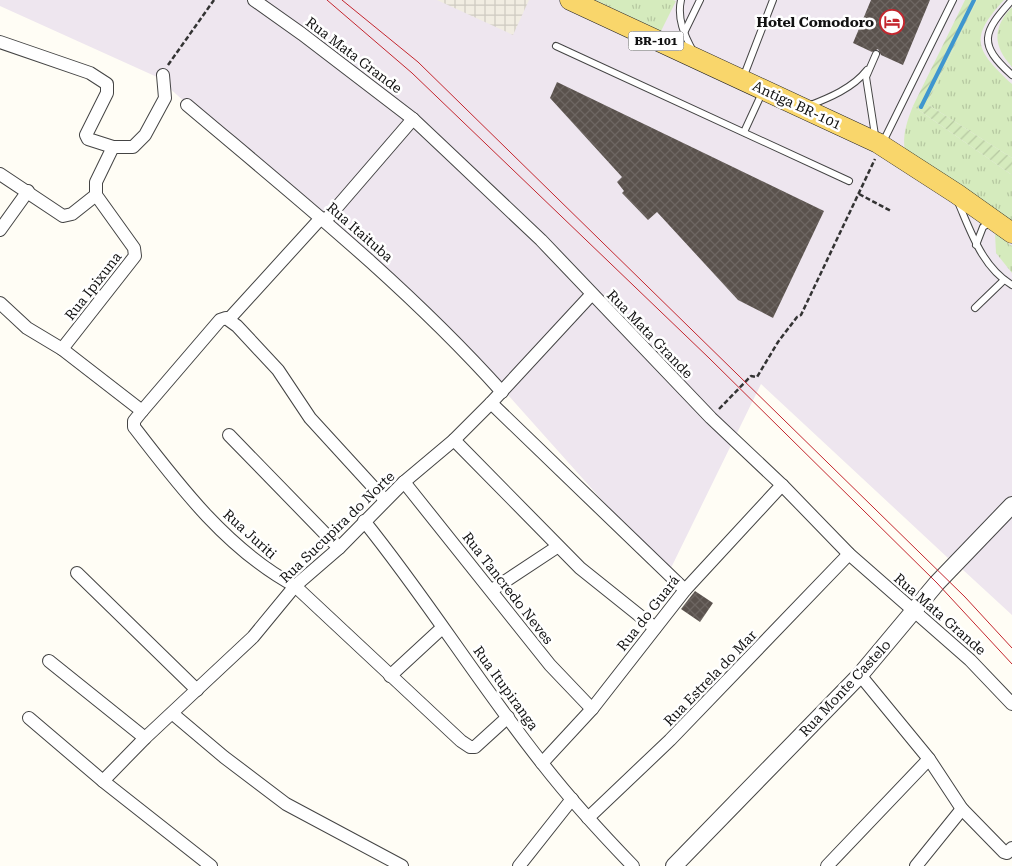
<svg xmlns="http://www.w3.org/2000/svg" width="1012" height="866" font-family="'Roboto Serif',serif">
  <defs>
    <pattern id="grass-tufts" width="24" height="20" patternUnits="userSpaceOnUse" patternTransform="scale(1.25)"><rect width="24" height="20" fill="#d5ebbd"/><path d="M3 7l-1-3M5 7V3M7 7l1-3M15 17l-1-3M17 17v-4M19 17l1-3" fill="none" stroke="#b6c8a1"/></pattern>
    <pattern id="garden-furrows" width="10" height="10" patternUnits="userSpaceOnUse" patternTransform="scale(1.25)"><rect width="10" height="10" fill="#d5ebbd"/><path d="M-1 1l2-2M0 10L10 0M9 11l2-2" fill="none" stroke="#b6c8a1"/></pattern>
    <pattern id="plaza-grid" width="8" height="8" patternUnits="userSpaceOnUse" patternTransform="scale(1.25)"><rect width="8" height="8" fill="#f1ede2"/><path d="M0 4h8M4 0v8" fill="none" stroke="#cecac1"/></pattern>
    <pattern id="building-cross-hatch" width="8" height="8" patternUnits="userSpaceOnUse" patternTransform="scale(1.25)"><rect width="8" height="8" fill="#5a524d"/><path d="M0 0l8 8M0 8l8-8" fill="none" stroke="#6d6662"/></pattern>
  </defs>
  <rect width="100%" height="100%" fill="#fffdf5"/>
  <path fill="#eee6ef" d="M0 0H1012V615L949 557 948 558 761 384 668 574 492 377 157 77 0 6Z"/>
  <g fill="url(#grass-tufts)">
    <path d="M595 0H673L676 1 661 31Z"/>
    <path d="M977 0H1004C968 39 976 50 1012 84V158L927 104Z"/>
    <path d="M1012 7V67C993 46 992 28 1012 7Z"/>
    <path d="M913 106 1012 175V232L907 161C901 140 905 126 913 106Z"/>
    <path d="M995 233 1012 246V273L996 253Z"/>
  </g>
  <path fill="url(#garden-furrows)" d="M965 0H977L927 104 1012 158V175L913 106Z"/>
  <path fill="url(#plaza-grid)" d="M437 0H529L513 35Z"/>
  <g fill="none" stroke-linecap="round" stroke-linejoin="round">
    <path stroke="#3f96cf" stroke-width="4" d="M921 107 974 0"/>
  </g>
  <g fill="url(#building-cross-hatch)">
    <path d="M871 0H930L903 65 881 55 878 49 872 52 853 43Z"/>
    <path d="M557 82 824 211 773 318 738 300 657 212 648 220 622 193 624 191 617 182 622 177 550 98Z"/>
    <path d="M695 591 713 603 700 622 681 609Z"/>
  </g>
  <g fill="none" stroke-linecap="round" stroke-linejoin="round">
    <defs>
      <g id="service">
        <path d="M681 0C677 18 684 35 693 51"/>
        <path d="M1012 0C983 32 977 44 1012 75"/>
        <path d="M683 35 700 0"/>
        <path d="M556 46 849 181"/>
        <path d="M743 78 773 0"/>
        <path d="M808 106C829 98 853 88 867 70"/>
        <path d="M744 132 762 93"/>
        <path d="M875 135 866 77 876 54"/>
        <path d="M882 144 953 0"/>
        <path d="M958 202C971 232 982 267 1012 285"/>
        <path d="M976 245 983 227 991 222"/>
        <path d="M975 308 1004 280"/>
      </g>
      <g id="minor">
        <path d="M254 0 302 34 413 119 448 152 541 240 711 418 782 485 849 554 970 660 1012 704"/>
        <path d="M0 42 90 73 107 84V93L86 135 88 139 113 147"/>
        <path d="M187 105C296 197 407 286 502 392"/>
        <path d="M0 174 63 216 72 214 96 195"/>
        <path d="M325 221 413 119"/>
        <path d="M0 230 28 191"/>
        <path d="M0 303 27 328 62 349 142 411 134 421V427C180 487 228 550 295 586L461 741 470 747H475L508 717"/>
        <path d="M229 319 321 218"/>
        <path d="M62 349 135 256 134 248 96 195V182L113 147H133L145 135 165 98 163 75"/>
        <path d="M491 403 685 590"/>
        <path d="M142 411 220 320 226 318 237 326 278 370 310 418 385 500"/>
        <path d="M229 435 339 548"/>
        <path d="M454 440 580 568 655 628"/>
        <path d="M404 482 550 665 592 709"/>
        <path d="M364 521C427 599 480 685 542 763 570 799 601 833 633 866"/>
        <path d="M77 573 197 690"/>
        <path d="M492 590 557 547"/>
        <path d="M49 661 145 738"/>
        <path d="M860 675 929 759 962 809 1004 852 1007 853 1012 848"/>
        <path d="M390 676 442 628"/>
        <path d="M173 714 224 757 286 804 402 866"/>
        <path d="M29 718 103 781 211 866"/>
        <path d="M542 763 592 709 685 590 782 485"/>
        <path d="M103 781 145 738 253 637 295 586 339 548 404 482 454 440 491 403 591 295"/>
        <path d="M588 818 670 740 849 554"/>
        <path d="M519 866 572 799"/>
        <path d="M827 866 929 759"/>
        <path d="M916 866 962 809"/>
      </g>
      <path id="tertiary" d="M674 866 860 675 937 583 1012 505"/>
      <path id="primary" d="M570 0 878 143 957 194 1012 233"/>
    </defs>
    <use href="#service" stroke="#444" stroke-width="8"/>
    <use href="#minor" stroke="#444" stroke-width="14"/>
    <use href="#tertiary" stroke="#444" stroke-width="18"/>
    <use href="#primary" stroke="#222" stroke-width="21"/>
    <g stroke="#333" stroke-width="2.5" stroke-dasharray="5 2.5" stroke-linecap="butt">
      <path d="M168 65 214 0"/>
      <path d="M859 194 891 211"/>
      <path d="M719 409 751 376 757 377 778 342 797 317 801 315 875 159"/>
    </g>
    <use href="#service" stroke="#fff" stroke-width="6"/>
    <use href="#minor" stroke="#fff" stroke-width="12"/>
    <use href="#tertiary" stroke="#fff" stroke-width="16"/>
    <use href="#primary" stroke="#f9d66b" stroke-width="20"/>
    <g stroke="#c4262e" stroke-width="1">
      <path d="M327 0 412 73 709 358 937 583 1012 664"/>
      <path d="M342 0 418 62 965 597 1012 648"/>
    </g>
  </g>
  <defs>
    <symbol id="hotel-ring" viewBox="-11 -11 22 22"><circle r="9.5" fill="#fff" stroke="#c4262e" stroke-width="1.5"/><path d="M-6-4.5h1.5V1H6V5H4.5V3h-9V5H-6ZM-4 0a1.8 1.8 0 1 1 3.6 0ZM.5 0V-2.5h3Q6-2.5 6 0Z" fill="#c4262e"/></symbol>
  </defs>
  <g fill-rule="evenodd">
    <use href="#hotel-ring" x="878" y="8" width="28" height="28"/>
  </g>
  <g text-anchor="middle" stroke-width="5" stroke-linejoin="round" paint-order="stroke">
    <rect fill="#fff" stroke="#585858" stroke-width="1" x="628.5" y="31.5" width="55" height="19" rx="4"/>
    <g font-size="12" font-weight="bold" fill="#111">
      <text x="656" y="45">BR-101</text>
    </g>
    <g font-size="14" font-weight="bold" fill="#111" stroke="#fff" text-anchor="end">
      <text x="874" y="27">Hotel Comodoro</text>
    </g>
    <g font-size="14" fill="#111" stroke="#fff">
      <text transform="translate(354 55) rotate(37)" y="5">Rua Mata Grande</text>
      <text transform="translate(797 105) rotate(25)" y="5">Antiga BR-101</text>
      <text transform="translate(360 232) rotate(41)" y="5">Rua Itaituba</text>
      <text transform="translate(93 286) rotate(-52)" y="5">Rua Ipixuna</text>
      <text transform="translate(650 334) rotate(46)" y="5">Rua Mata Grande</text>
      <text transform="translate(337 527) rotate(-44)" y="5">Rua Sucupira do Norte</text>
      <text transform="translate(250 534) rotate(42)" y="5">Rua Juriti</text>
      <text transform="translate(508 588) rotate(52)" y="5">Rua Tancredo Neves</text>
      <text transform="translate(648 613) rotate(-52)" y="5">Rua do Guará</text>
      <text transform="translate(940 614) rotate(41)" y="5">Rua Mata Grande</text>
      <text transform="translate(710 678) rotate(-46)" y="5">Rua Estrela do Mar</text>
      <text transform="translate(506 688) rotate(54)" y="5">Rua Itupiranga</text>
      <text transform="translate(845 688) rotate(-47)" y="5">Rua Monte Castelo</text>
    </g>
  </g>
</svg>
